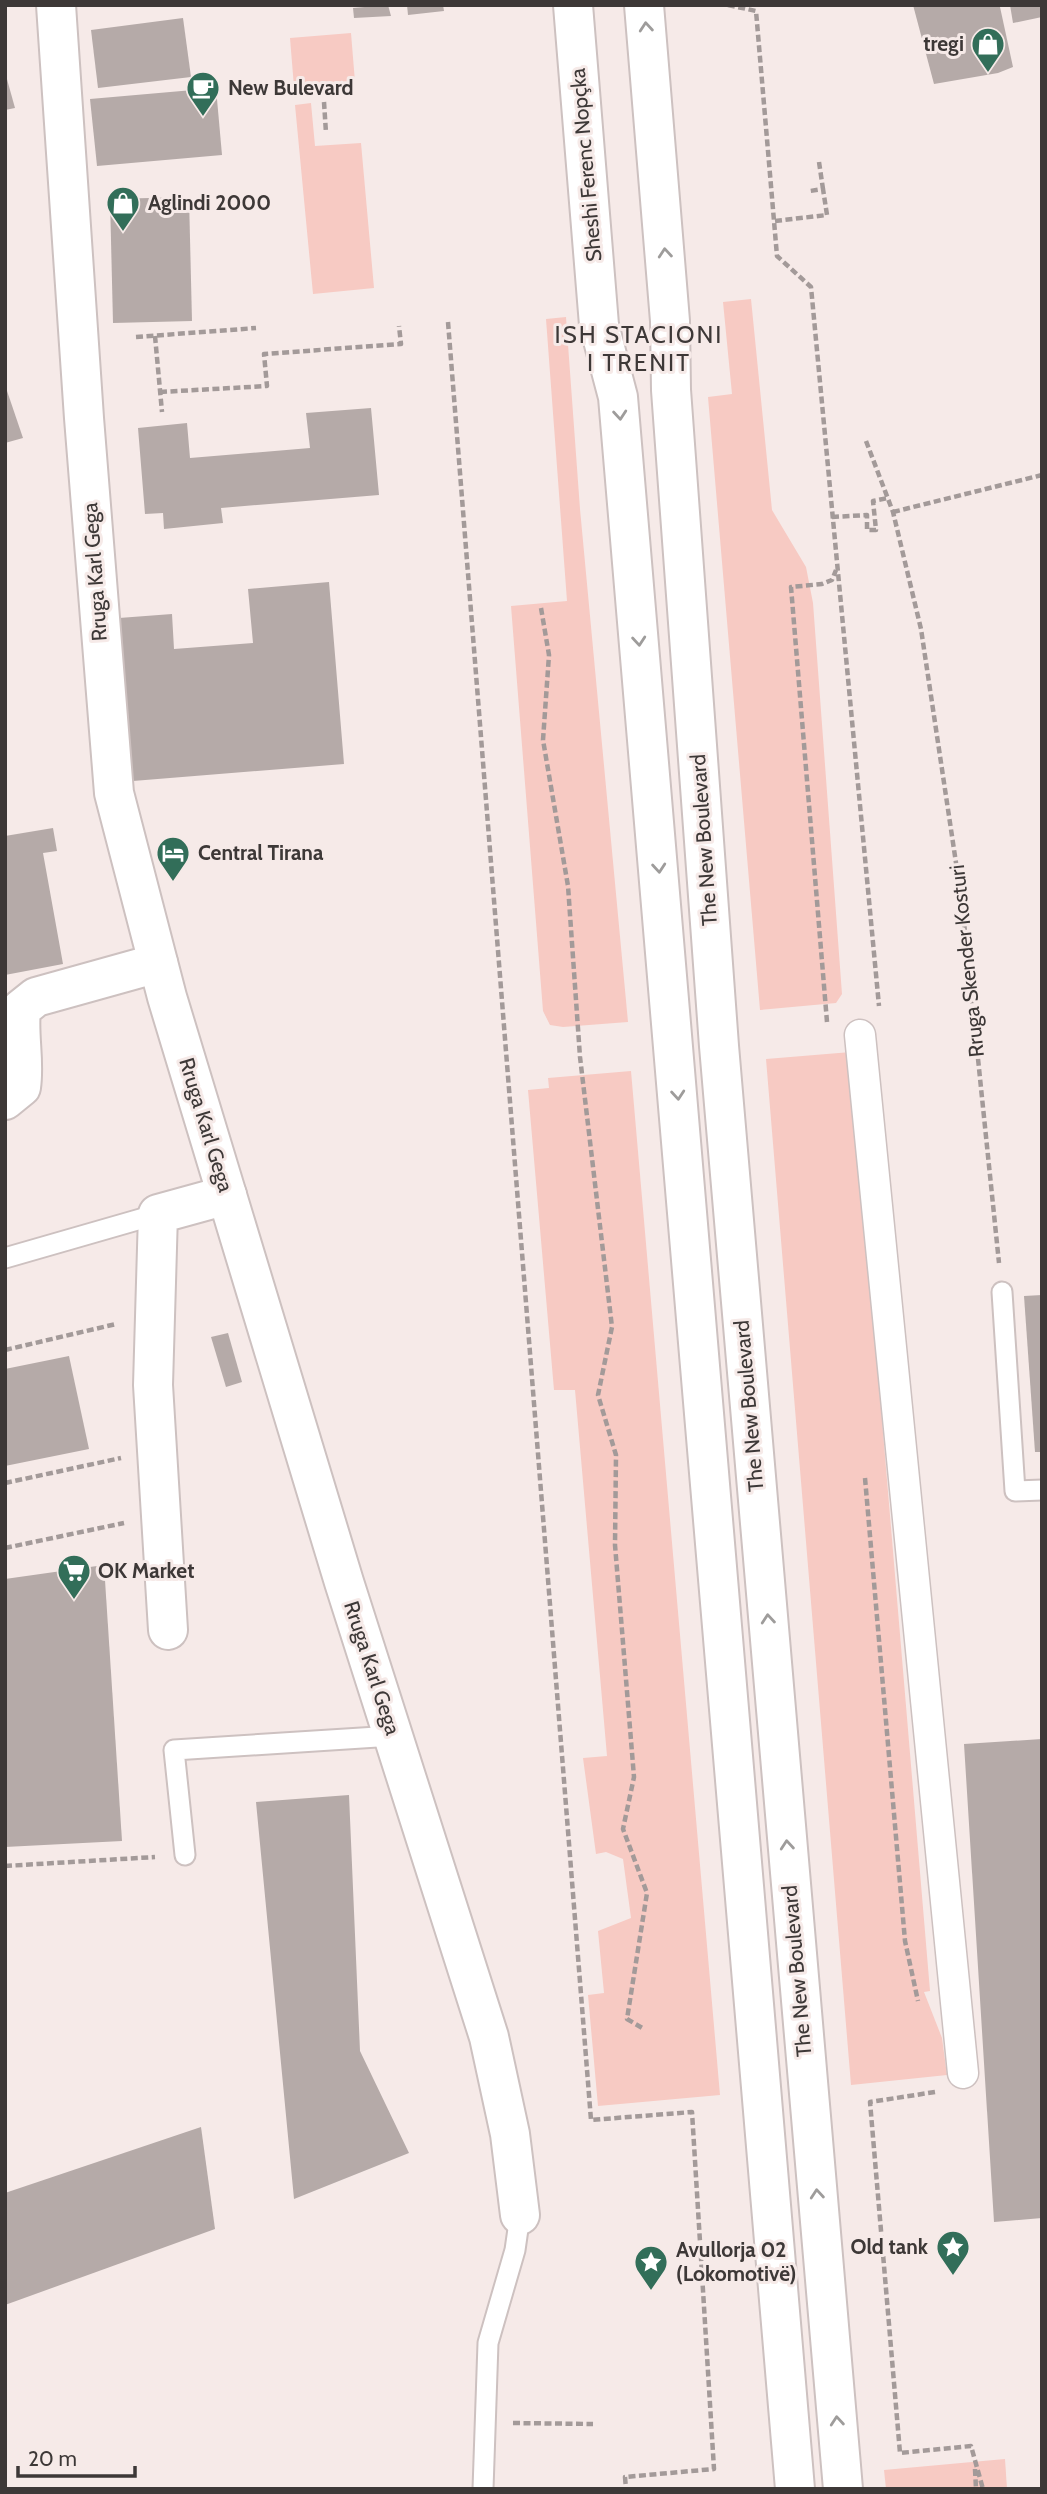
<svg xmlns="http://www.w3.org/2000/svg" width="1047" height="2494" font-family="Cabin,sans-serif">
  <rect width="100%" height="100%" fill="#f6eae8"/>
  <g fill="#f7cac3">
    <path d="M351 33 355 82 294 87 290 38Z"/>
    <path d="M311 103 315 146 361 143 374 288 313 294 295 105Z"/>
    <path d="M751 299 772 510 806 567 813 603 842 994 836 1003 760 1010 708 397 732 394 723 302Z"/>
    <path d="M566 317 580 509 628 1022 563 1027 550 1025 543 1011 511 606 567 601 546 319Z"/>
    <path d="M851 1052 930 1991 924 1992 942 2038 947 2075 851 2085 766 1059Z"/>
    <path d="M631 1071 720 2095 598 2106 588 1995 604 1993 598 1931 631 1918 623 1859 606 1852 596 1854 583 1758 607 1756 575 1390H554L528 1090 549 1088 548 1078Z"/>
    <path d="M1005 2459 1007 2489H886L884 2470Z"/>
  </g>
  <g fill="#b5aaa8">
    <path d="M388 5 391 16 354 18 353 8Z"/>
    <path d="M407 5H443L444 11 408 15Z"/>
    <path d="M913 5 1000 7 1013 67 998 73 934 84Z"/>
    <path d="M1010 5H1042V17L1013 23Z"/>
    <path d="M183 18 191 77 98 88 91 30Z"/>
    <path d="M5 72 15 108 5 110Z"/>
    <path d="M216 88 222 155 97 166 90 99Z"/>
    <path d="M189 197 192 321 113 323 110 199Z"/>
    <path d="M5 385 23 438 5 443Z"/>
    <path d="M371 408 379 495 221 508 223 523 164 529 163 513 145 514 138 428 187 423 190 458 310 448 306 413Z"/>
    <path d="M329 582 344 764 133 781 119 618 172 614 174 649 253 643 248 589Z"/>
    <path d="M53 828 57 851 43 853 63 964 5 975V836Z"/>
    <path d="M1042 1295V1452H1035L1024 1296Z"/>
    <path d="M228 1333 242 1382 226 1387 211 1337Z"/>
    <path d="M69 1356 89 1449 5 1466V1369Z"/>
    <path d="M104 1565 122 1841 5 1847V1579Z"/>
    <path d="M1042 1739V2218L994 2222 964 1744Z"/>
    <path d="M349 1795 360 2051 409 2153 294 2199 256 1802Z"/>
    <path d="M201 2127 215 2229 5 2305V2193Z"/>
  </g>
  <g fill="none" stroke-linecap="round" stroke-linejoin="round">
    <defs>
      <g id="service">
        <path d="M5 1258 158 1214"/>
        <path d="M1002 1292 1015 1491 1042 1490"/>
        <path d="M185 1855 174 1750 393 1736"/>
        <path d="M483 2489 488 2343 515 2250 520 2215"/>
      </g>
      <path id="pedestrian" d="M860 1035 963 2073"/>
      <g id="minor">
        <path d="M56 5 84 418 114 793 167 997 344 1582 489 2037 510 2134 520 2215"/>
        <path d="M5 1100 21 1087C25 1061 18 1036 21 1009L36 997 158 963"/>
        <path d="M168 1630 153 1385 158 1214 227 1195"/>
      </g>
      <g id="secondary">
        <path d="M573 5 599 325 618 397 795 2489"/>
        <path d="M644 5 670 321 671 390 719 1046 843 2489"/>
      </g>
    </defs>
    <use href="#service" stroke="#cdc1c0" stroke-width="23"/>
    <use href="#pedestrian" stroke="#cdc1c0" stroke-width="33"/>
    <use href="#minor" stroke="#cdc1c0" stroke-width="42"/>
    <use href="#secondary" stroke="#cdc1c0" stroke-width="42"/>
    <g stroke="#a39a99" stroke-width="4.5" stroke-dasharray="7 3.5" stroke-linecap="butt">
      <path d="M728 5 756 11 777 256 811 287 879 1006"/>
      <path d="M324 102 326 133"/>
      <path d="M819 162 823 189"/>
      <path d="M775 221 827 215 823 189 810 191"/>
      <path d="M448 322 591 2120 692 2112 714 2469 625 2477 626 2489"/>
      <path d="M155 336 162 412"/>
      <path d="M136 337 256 328"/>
      <path d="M160 392 267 386 264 354 401 344 399 326"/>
      <path d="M866 441 893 512 921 629 962 903 999 1263"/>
      <path d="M893 512 1042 475"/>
      <path d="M832 517 867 515V530H876L873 501 888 498"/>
      <path d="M541 608 549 655 543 740 568 886 580 1057 612 1327 598 1395 616 1455 615 1545 634 1777 623 1829 647 1893 627 2019 644 2029"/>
      <path d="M827 1022 791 587 822 584 832 580 836 570"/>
      <path d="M5 1350 116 1324"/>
      <path d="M865 1478 905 1941 918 2001"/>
      <path d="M5 1483 121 1458"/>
      <path d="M5 1548 124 1523"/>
      <path d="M5 1866 155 1857"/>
      <path d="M935 2092 870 2102 900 2453 971 2446 983 2489"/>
      <path d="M513 2423 593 2424"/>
      <path d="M975 2469 976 2489"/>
    </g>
    <use href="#service" stroke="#fff" stroke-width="19"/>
    <use href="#pedestrian" stroke="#fff" stroke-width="30"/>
    <use href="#minor" stroke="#fff" stroke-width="38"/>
    <use href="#secondary" stroke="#fff" stroke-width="38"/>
  </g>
  <defs><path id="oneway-chevron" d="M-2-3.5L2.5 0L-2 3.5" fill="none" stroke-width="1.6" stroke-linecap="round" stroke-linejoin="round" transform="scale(1.75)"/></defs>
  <g stroke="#9e9c9b">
    <use href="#oneway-chevron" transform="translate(646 27) rotate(-95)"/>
    <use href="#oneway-chevron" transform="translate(665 253) rotate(-95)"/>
    <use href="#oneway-chevron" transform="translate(620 415) rotate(85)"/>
    <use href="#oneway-chevron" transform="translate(639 641) rotate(85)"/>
    <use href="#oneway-chevron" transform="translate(659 868) rotate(85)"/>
    <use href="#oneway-chevron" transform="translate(678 1095) rotate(85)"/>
    <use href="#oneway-chevron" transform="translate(768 1619) rotate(-95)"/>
    <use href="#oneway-chevron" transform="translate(787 1845) rotate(-95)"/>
    <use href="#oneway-chevron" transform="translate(817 2194) rotate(-95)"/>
    <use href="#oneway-chevron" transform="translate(837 2421) rotate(-95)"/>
  </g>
  <defs>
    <symbol id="shop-pin" viewBox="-11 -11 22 30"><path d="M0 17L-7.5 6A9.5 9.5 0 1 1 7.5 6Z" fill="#326e59" stroke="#f6eae8"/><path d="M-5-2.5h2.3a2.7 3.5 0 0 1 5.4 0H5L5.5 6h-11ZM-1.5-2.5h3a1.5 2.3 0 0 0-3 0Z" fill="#fff"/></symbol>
    <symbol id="cafe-pin" viewBox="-11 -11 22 30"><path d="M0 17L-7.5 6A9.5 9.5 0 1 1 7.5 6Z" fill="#326e59" stroke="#f6eae8"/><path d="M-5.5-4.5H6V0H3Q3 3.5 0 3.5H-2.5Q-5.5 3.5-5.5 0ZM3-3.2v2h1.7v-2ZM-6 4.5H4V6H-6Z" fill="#fff"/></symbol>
    <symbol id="hotel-pin" viewBox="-11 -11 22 30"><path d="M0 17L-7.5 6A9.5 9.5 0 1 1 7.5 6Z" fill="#326e59" stroke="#f6eae8"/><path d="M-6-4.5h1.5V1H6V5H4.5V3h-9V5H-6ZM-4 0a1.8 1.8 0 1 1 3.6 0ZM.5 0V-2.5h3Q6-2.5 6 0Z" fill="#fff"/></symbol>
    <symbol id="supermarket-pin" viewBox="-11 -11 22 30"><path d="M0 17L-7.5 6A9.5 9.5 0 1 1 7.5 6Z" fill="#326e59" stroke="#f6eae8"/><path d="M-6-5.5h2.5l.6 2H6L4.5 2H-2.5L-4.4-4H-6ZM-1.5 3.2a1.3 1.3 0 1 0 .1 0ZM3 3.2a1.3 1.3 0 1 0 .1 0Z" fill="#fff"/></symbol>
    <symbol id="sight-pin" viewBox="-11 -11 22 30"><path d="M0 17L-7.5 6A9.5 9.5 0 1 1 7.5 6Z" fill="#326e59" stroke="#f6eae8"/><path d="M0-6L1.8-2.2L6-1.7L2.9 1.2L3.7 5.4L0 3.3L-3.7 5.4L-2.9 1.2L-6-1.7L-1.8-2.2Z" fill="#fff"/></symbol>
  </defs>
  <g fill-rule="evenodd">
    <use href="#shop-pin" x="969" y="25" width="38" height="52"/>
    <use href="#cafe-pin" x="184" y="69" width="38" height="52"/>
    <use href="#shop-pin" x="104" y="184" width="38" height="52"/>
    <use href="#hotel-pin" x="154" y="834" width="38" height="52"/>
    <use href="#supermarket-pin" x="55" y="1552" width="38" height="52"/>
    <use href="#sight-pin" x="934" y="2228" width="38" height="52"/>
    <use href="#sight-pin" x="632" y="2243" width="38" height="52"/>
  </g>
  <g text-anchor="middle" stroke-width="6" stroke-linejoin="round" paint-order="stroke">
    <g font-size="21" font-weight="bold" fill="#3d3837" stroke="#f6eae8" text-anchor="start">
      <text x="964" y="51" text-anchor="end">tregi</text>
      <text x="228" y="95">New Bulevard</text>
      <text x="148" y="210">Aglindi 2000</text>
      <text x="198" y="860">Central Tirana</text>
      <text x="98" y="1578">OK Market</text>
      <text x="928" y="2254" text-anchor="end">Old tank</text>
      <text x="676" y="2257">Avullorja 02<tspan x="676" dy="24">(Lokomotivë)</tspan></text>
    </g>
    <g font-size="21" fill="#3d3837" stroke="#f6eae8">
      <text transform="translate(586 165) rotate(-95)" y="7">Sheshi Ferenc Nopçka</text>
      <text transform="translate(95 572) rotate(-94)" y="7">Rruga Karl Gega</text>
      <text transform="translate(704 840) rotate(-94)" y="7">The New Boulevard</text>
      <text transform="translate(967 961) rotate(-96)" y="7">Rruga Skender Kosturi</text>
      <text transform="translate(206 1125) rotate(73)" y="7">Rruga Karl Gega</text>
      <text transform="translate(749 1406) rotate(-95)" y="7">The New Boulevard</text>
      <text transform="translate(372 1668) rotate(72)" y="7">Rruga Karl Gega</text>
      <text transform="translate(797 1971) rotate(-95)" y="7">The New Boulevard</text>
    </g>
    <g font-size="24" letter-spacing="2" fill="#3d3837" stroke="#f6eae8">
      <text x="639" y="343">ISH STACIONI<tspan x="639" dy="28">I TRENIT</tspan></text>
    </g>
  </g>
  <rect width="1047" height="2494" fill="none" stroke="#3d3837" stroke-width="14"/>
  <path d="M18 2466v10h117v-10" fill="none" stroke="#3d3837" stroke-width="3.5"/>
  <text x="28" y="2466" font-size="21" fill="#3d3837" stroke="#f6eae8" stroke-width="5" paint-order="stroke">20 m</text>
</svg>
